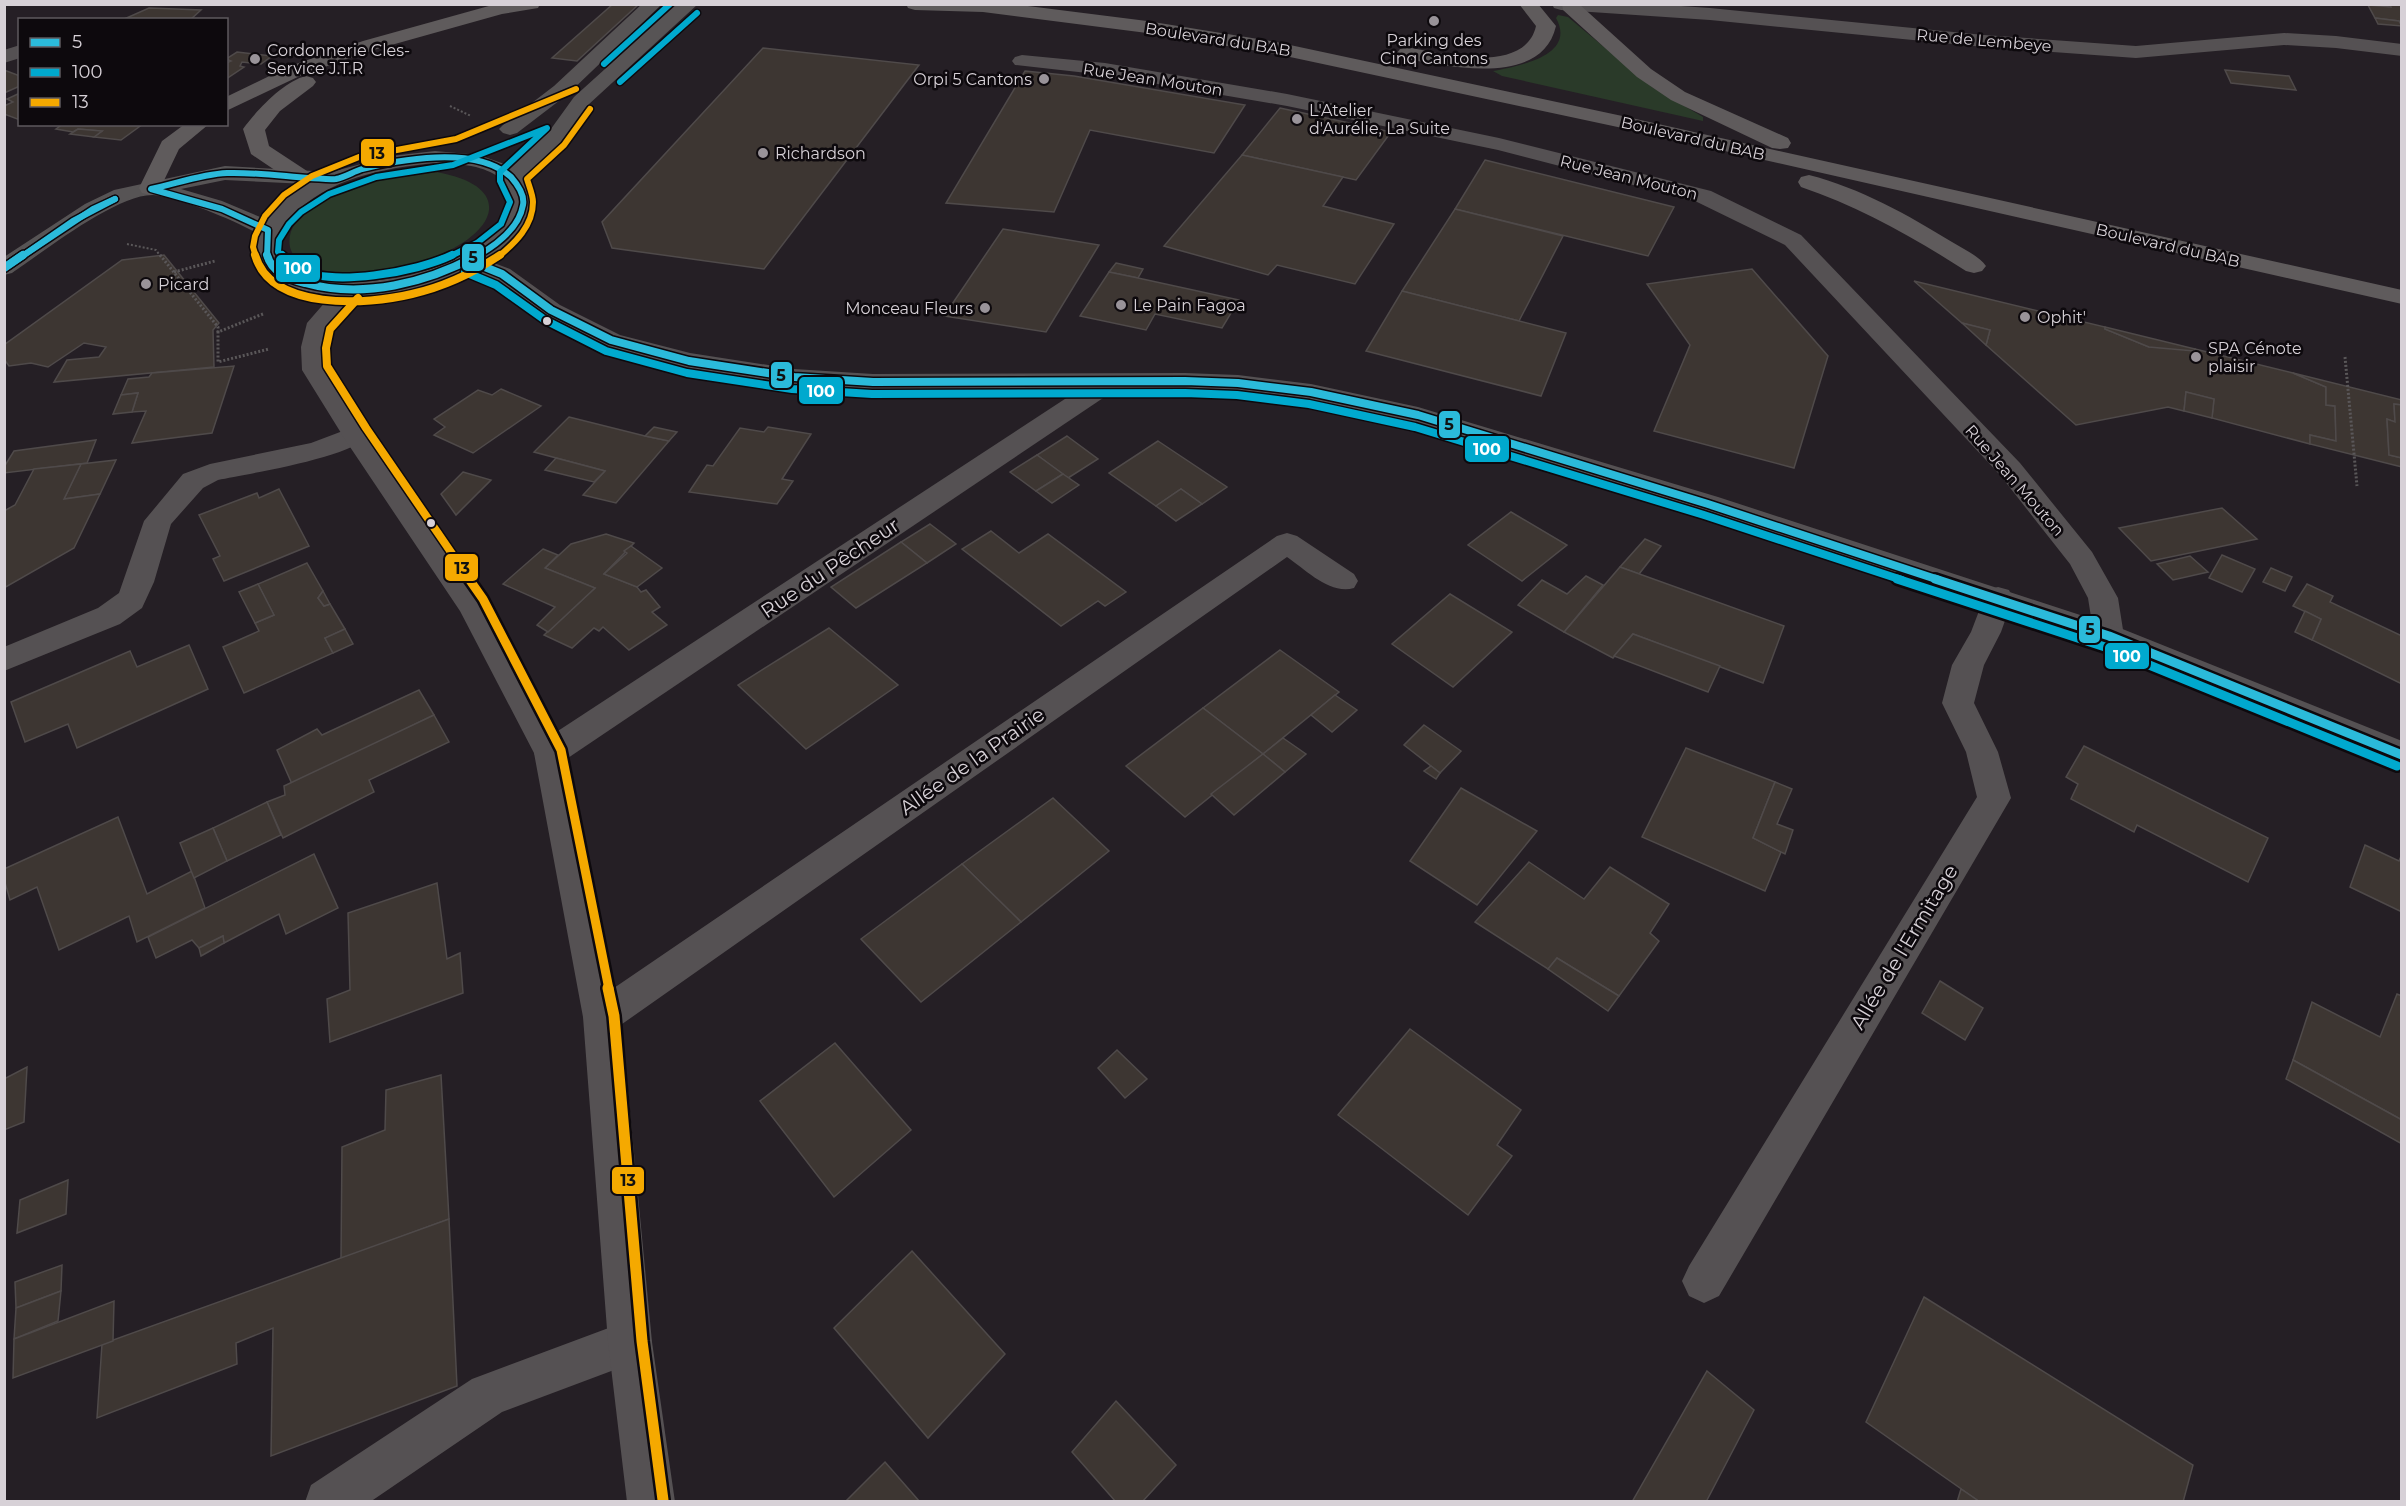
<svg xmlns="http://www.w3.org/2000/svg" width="2406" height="1506" font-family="Montserrat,sans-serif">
  <rect width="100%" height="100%" fill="#251f25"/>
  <g fill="#2a3a29">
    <path d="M1558 15 1568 17 1652 87 1703 117V121L1502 76 1493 71C1518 66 1577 56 1556 18Z"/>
    <path d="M436 172C507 184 504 225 444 253 411 269 371 278 334 272 319 270 303 266 293 254 287 245 289 232 295 224 327 182 387 173 436 172Z"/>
  </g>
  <g fill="#3d3632" stroke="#4f4a4a" stroke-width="1.5">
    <path d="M613 4H639L577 61 552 58Z"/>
    <path d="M2390 4H2402V25L2399 21 2375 18 2368 5 2391 7Z"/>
    <path d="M149 8 201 10 190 20H122Z"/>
    <path d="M2375 18 2399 21 2402 26 2378 24Z"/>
    <path d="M763 48 919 65 764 269 612 248 602 222Z"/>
    <path d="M237 52 272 56 261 64 242 62 240 66 244 67 226 79V63L231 61 226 59Z"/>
    <path d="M4 70 20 76V86L4 93Z"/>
    <path d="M2225 70 2289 76 2296 90 2231 83Z"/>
    <path d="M1025 71 1074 76 1245 105 1214 153 1090 130 1054 212 946 203Z"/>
    <path d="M20 93V120L4 114V106L13 102 7 99Z"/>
    <path d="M1280 108 1391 132 1356 180 1242 155Z"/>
    <path d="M63 124H143L121 140 94 137 102 131 78 129 73 132 56 129Z"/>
    <path d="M78 129 102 131 94 137 70 134Z"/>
    <path d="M1242 155 1343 177 1323 206 1394 224 1355 284 1277 265 1268 275 1164 246Z"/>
    <path d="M1485 160 1674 207 1648 256 1455 209Z"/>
    <path d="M1455 209 1563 236 1519 321 1402 291Z"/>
    <path d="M1003 229 1099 245 1046 332 944 316Z"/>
    <path d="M164 255 219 323 213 330 214 367 54 382 67 360 99 357 106 347 84 343 48 367 31 363 9 366 4 359V345L122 260Z"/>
    <path d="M1116 263 1143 269 1138 278 1109 272Z"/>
    <path d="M1752 269 1828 356 1794 468 1654 431 1690 345 1647 284Z"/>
    <path d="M1109 272 1138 278 1239 300 1222 328 1155 314 1146 330 1080 316Z"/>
    <path d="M1914 281 2105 327V329L2149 347 2195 349 2293 373 2326 387V405L2335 406 2336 441 2310 435V444L2212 418 2214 399 2186 392 2184 411 2168 407 2076 425 1986 345 1990 330 1962 323Z"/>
    <path d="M1402 291 1566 333 1541 396 1366 351Z"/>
    <path d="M1962 323 1990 330 1986 345Z"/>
    <path d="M2105 327 2195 349 2194 351 2149 347 2105 329Z"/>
    <path d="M234 366 212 433 132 443 146 411 132 412 138 393 121 395 128 379 149 377 152 373Z"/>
    <path d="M2293 373 2402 400V405L2394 404 2395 422 2387 419 2389 455 2402 458V467L2310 444V435L2336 441 2335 406 2326 405V387Z"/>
    <path d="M501 389 541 406 473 453 434 435 445 427 434 419 478 390 492 395Z"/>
    <path d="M2186 392 2214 399 2212 418 2184 411Z"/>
    <path d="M138 393 132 412 113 414 121 395Z"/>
    <path d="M2394 404 2402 405V458L2389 455 2387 419 2395 422Z"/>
    <path d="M569 417 645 436 669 441 616 503 583 495 605 471 534 452Z"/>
    <path d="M654 427 677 432 669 441 645 436Z"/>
    <path d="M768 427 811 434 782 479 793 481 777 504 689 492 707 465 713 466 740 428 764 432Z"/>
    <path d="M1067 436 1098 459 1068 478 1037 455Z"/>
    <path d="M96 440 87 463 4 473V467L14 451Z"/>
    <path d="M1158 441 1227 487 1202 504 1181 489 1156 506 1109 473Z"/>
    <path d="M1037 455 1063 474 1036 491 1010 472Z"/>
    <path d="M556 458 605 471 594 482 545 470Z"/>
    <path d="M116 460 100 494 64 499 81 464Z"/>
    <path d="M81 464 64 499 100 494 74 548 4 588V511L15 505 34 469Z"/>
    <path d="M463 472 491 480 456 515 441 494Z"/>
    <path d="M1063 474 1079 485 1052 503 1036 491Z"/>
    <path d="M279 489 309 546 224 581 213 559 220 556 199 515 257 493 259 498Z"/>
    <path d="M1181 489 1202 504 1176 521 1156 506Z"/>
    <path d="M2222 508 2257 539 2151 561 2119 528Z"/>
    <path d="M1511 512 1567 545 1522 581 1468 545Z"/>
    <path d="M930 524 956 544 927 563 901 542Z"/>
    <path d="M991 531 1019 553 1048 534 1126 592 1105 606 1098 601 1061 626 962 549Z"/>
    <path d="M606 534 634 543 604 574 637 587 641 592 646 590 660 607 652 612 667 625 629 650 603 627 599 631 594 628 572 648 544 635 595 588 545 568 571 544Z"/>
    <path d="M1645 539 1661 546 1639 574 1620 567Z"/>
    <path d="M901 542 927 563 856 608 831 587Z"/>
    <path d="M631 546 662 568 637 587 604 574 627 553 624 551Z"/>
    <path d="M543 549 558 555 545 568 595 588 548 632 537 625 555 607 503 584Z"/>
    <path d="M2222 555 2255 569 2242 592 2209 578Z"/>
    <path d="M2190 556 2208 572 2173 580 2157 564Z"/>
    <path d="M307 563 323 591 318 598 324 606 330 604 345 629 325 638 333 653 244 693 223 647 259 631 255 623 274 615 258 584Z"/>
    <path d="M1620 567 1784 626 1763 683 1633 634 1613 658 1564 632Z"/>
    <path d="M2271 568 2292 577 2285 591 2263 582Z"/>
    <path d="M1586 576 1603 585 1564 632 1518 605 1542 580 1567 594Z"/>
    <path d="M258 584 274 615 255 623 239 592Z"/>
    <path d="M2307 584 2333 596 2330 602 2402 636V684L2312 640 2321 619 2293 606Z"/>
    <path d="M323 591 330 604 324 606 318 598Z"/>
    <path d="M1450 594 1512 632 1453 687 1392 644Z"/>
    <path d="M2305 611 2321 619 2312 640 2295 632Z"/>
    <path d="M829 628 898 685 806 749 738 685Z"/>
    <path d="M345 629 353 644 333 653 325 638Z"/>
    <path d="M1633 634 1720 666 1708 692 1614 656Z"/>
    <path d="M189 645 208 689 77 748 68 724 25 742 11 702 130 651 137 667Z"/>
    <path d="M1280 650 1339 692 1263 754 1203 708Z"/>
    <path d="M419 690 434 715 292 784 277 750 317 729 322 735Z"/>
    <path d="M1335 695 1357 710 1332 732 1311 715Z"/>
    <path d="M1203 708 1263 754 1185 817 1126 766Z"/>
    <path d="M434 715 449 742 369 780 374 792 283 838 267 802 285 795 284 786Z"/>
    <path d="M1424 725 1461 751 1440 773 1404 745Z"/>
    <path d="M1283 738 1306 754 1285 772 1263 754Z"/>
    <path d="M2084 746 2268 838 2248 882 2137 825 2134 832 2071 799 2078 784 2066 777Z"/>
    <path d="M1686 748 1775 782 1753 838 1781 852 1765 891 1642 837Z"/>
    <path d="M1263 754 1285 772 1234 815 1211 794Z"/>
    <path d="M1431 766 1440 773 1436 779 1424 771Z"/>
    <path d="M1775 782 1792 789 1777 824 1793 830 1785 854 1753 838Z"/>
    <path d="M1461 788 1537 831 1477 905 1410 861Z"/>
    <path d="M1053 798 1109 851 1021 922 962 864Z"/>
    <path d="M267 802 281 835 227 861 213 828Z"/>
    <path d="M118 817 147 894 192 871 205 908 137 942 129 916 59 950 37 887 10 900 4 879V869Z"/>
    <path d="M213 828 227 861 194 878 180 843Z"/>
    <path d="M2365 845 2399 861 2402 854V912L2350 887Z"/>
    <path d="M314 854 338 908 286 934 279 914 224 943 223 936 199 948 192 940 156 958 148 937Z"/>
    <path d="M1529 862 1584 899 1610 867 1669 904 1650 933 1659 941 1619 996 1557 958 1548 969 1475 922Z"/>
    <path d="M962 864 1021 922 921 1002 861 939Z"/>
    <path d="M437 883 447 959 460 953 463 993 330 1042 327 999 350 990 348 913Z"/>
    <path d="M223 936 224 943 201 956 199 948Z"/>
    <path d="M1557 958 1619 996 1608 1011 1548 969Z"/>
    <path d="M1940 981 1983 1008 1965 1040 1922 1013Z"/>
    <path d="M2397 994 2402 996V1120L2293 1060 2312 1002 2380 1037Z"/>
    <path d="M1410 1029 1521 1110 1497 1145 1512 1156 1468 1215 1338 1115Z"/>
    <path d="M835 1043 911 1130 834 1197 760 1101Z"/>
    <path d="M1117 1050 1147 1079 1125 1098 1098 1068Z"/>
    <path d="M2293 1060 2402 1120V1144L2286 1079Z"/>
    <path d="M27 1067 24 1122 4 1130V1079Z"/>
    <path d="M441 1075 449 1219 341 1259 342 1147 385 1130 386 1090Z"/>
    <path d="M68 1180 66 1214 17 1233 20 1200Z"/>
    <path d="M449 1219 457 1386 271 1456 273 1328 236 1343 237 1364 97 1418 102 1344Z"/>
    <path d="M912 1251 1005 1354 928 1438 834 1328Z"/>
    <path d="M62 1265 61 1291 16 1308 15 1282Z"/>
    <path d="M61 1291 58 1321 14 1339 16 1308Z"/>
    <path d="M1924 1297 2193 1465 2183 1502H1980L1866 1422Z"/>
    <path d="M114 1301 113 1341 13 1378 14 1339Z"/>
    <path d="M1707 1371 1754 1410 1706 1502H1632Z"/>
    <path d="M1116 1401 1176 1465 1142 1502H1116L1072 1452Z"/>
    <path d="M885 1462 920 1502H845Z"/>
    <path d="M1961 1489 1980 1502H1957Z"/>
  </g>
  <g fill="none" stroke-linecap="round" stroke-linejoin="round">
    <g stroke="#5a5759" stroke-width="2" stroke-dasharray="2 2" stroke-linecap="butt">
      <path d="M450 106 471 116"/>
      <path d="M127 244 156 250 161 257"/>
    </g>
    <g stroke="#5a5759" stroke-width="3" stroke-dasharray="2 2" stroke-linecap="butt">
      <path d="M160 255 218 327V332"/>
      <path d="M174 272 215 261"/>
      <path d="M263 314 218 332V362L269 349"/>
      <path d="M2345 357 2357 486"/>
    </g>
    <g fill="#555153" fill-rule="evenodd">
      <path d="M1552 4H1652L1710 8 1984 35 2136 46 2284 33 2336 36 2402 44V56L2336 48 2284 45 2136 58 1984 47 1710 20 1561 10 1554 8Z"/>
      <path d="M20 45V58L4 63V50Z"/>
      <path d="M1022 55 1105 63 1287 94 1499 138 1711 191 1801 235 2020 463 2092 552 2118 598 2124 636 2120 644 2109 647 2098 644 2094 636 2088 598 2070 564 2000 475 1785 245 1695 201 1498 150 1287 106 1105 75 1015 65 1012 61 1015 57Z"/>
      <path d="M1109 374 1118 376 1122 382 1118 388 562 762 550 766 538 762 534 753 538 744 1100 376Z"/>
      <path d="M356 426 366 429 369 435C355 457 247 474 218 480L203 488 171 524 154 582 142 608 120 624 4 671V647L98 608 119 593 144 521 183 474 210 464 311 443Z"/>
      <path d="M1287 533 1297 536 1354 574 1358 581 1354 588C1330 595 1306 570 1287 557L615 1029 602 1034 589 1029 583 1017 589 1005 1277 536Z"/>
      <path d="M1998 587 2009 590 2013 598 2001 632 1984 665 1974 703 1998 752 2011 798 1719 1296 1704 1303 1689 1296 1682 1281 1689 1266 1977 797 1966 752 1942 703 1952 665 1971 632 1987 590Z"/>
      <path d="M630 1320 646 1326 652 1342 646 1358 502 1412 370 1502H305L311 1485 472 1379Z"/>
    </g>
    <g fill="#555153" fill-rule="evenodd">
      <path d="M470 254 510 269 560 305 620 335 690 353 794 369 873 374 1185 373 1238 375 1311 384 1418 407 1718 497 2120 628 2402 741V768L2098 644 1698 511 1413 422 1311 400 1238 391 1185 389 873 390 794 385 689 369 602 345 542 315 494 279 462 266 458 261 462 256Z"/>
      <path d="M349 283 358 285 361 290 331 325 327 347 328 370 366 429 484 598 566 753 621 1017 652 1342 675 1502H627L608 1342 583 1017 534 753 460 611 346 441 302 370 301 347 307 323 340 285Z"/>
    </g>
    <g fill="#575455" fill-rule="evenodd">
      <path d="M642 4H662L568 94 517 133 510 135 503 133 499 129 503 125 554 86Z"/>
      <path d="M677 4H698L588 105 562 141 524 177C537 197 534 212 520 231 502 257 470 272 440 282 420 288 399 293 378 295 341 299 236 294 257 233 233 220 179 197 153 195 117 194 43 252 12 273L4 275V257L85 204 114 190 225 166 331 172 391 156 435 151 479 155 510 166 548 133 574 97ZM435 163C449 164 463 164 476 167 536 183 507 229 470 251 431 274 383 284 337 281 318 280 296 277 282 263 274 245 278 231 291 217 328 178 384 168 435 163ZM225 180 307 184 282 200 265 219 222 201 181 189Z"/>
    </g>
    <g fill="#5f5b5c" fill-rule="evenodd">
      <path d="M496 4H540L538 8 502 14 377 49 304 74 226 111V97L290 66 363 41Z"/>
      <path d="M906 4H1013L1147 21 1276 42 1627 117 2402 290V304L1627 129 1276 54 1147 33 983 12 915 10 908 8Z"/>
      <path d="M1519 4H1538L1556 26C1542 87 1451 67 1407 59L1400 57 1397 53 1400 49 1407 47C1442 54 1525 75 1536 26Z"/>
      <path d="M1562 4H1579L1651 69 1685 92 1788 138 1791 143 1788 148 1780 149 1772 148 1671 100 1637 77 1563 10Z"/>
      <path d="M306 76 313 78 316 82 313 86 280 111 265 130 269 146 307 171 310 176 307 181 299 183 291 181 251 154 243 129C256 111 284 81 306 76Z"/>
      <path d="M185 124H209L179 149 158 193 150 195 142 193 139 188 162 141Z"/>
      <path d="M1809 175C1860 188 1908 215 1952 242 1963 249 1978 255 1986 266L1982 271 1974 273 1966 271C1913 237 1860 207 1801 187L1798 182 1801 177Z"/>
    </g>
    <defs>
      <g id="bus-1-far2">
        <path d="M21 257 73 221 115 199"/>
        <path d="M21 257 93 209 115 199"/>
        <path d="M267 257 268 230 222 209 151 189C175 184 202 174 227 173 254 172 282 176 309 178 317 178 328 180 336 179 345 177 353 172 362 169 403 159 476 145 511 177 518 185 525 195 523 205 519 229 495 246 475 257"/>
      </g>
      <g id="bus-1-far1">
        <path d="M267 255C272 273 289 279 305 283 363 299 427 283 478 255"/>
        <path d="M470 261 502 274 551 310 611 340 689 361 794 377 873 382 1185 381 1238 383 1311 392 1418 415 1708 504 1939 580"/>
        <path d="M4 268 23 255"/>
        <path d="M4 268 23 255"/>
      </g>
      <path id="bus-1" d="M1935 579 2109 636 2402 755"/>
      <g id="bus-2-far2">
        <path d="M604 64 670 4"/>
        <path d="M620 82 697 13"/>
        <path d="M283 257 278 252 279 240 289 224 301 212 329 194 376 177 453 165 547 128 500 172V181L510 202 501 224 477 243 449 257"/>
      </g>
      <g id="bus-2-far1">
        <path d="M282 255C286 259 291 265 296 268 331 288 417 272 452 255"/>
        <path d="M465 272 496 285 545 320 606 351 687 373 792 389 872 394 1185 393 1237 395 1309 404 1415 427 1704 515 1902 580"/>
      </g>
      <path id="bus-2" d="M1897 579 2105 647 2397 766"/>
      <g id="bus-3-far3">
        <path d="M256 257 253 247 255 236 265 216 284 195 312 176 359 157 456 139 576 89"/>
        <path d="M498 257C515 243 533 226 533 202 533 195 529 186 527 179L564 145 590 109"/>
      </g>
      <g id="bus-3-far2">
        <path d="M255 255C271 311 367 305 412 294 443 287 473 273 500 255"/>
        <path d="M358 298 330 329 326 348 327 366 366 428 470 580"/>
      </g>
      <path id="bus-3-far1" d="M469 579 483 599 561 750 609 989"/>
      <path id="bus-3" d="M608 988 614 1016 642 1341 663 1500"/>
    </defs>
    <use href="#bus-1-far2" stroke="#0d090d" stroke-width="9"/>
    <use href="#bus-1-far1" stroke="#0d090d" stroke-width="11"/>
    <use href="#bus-1" stroke="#0d090d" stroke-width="14"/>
    <use href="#bus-2-far2" stroke="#0d090d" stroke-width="9"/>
    <use href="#bus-2-far1" stroke="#0d090d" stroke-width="11"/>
    <use href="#bus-2" stroke="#0d090d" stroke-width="14"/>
    <use href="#bus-3-far3" stroke="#0d090d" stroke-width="9"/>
    <use href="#bus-3-far2" stroke="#0d090d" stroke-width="11"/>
    <use href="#bus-3-far1" stroke="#0d090d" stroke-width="14"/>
    <use href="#bus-3" stroke="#0d090d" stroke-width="16"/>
    <use href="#bus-1-far2" stroke="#2bbada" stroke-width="6"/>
    <use href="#bus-1-far1" stroke="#2bbada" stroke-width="8"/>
    <use href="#bus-1" stroke="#2bbada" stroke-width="9"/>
    <use href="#bus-2-far2" stroke="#00a9ce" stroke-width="6"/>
    <use href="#bus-2-far1" stroke="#00a9ce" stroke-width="8"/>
    <use href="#bus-2" stroke="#00a9ce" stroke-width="9"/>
    <use href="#bus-3-far3" stroke="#f5a900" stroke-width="6"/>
    <use href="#bus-3-far2" stroke="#f5a900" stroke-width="8"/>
    <use href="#bus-3-far1" stroke="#f5a900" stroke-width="9"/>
    <use href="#bus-3" stroke="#f5a900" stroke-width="11"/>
  </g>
  <g fill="#999399" stroke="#0d090d" stroke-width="2">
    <circle cx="1434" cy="21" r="6"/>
    <circle cx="255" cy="59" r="6"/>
    <circle cx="1044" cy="79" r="6"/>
    <circle cx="1297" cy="119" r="6"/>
    <circle cx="763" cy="153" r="6"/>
    <circle cx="146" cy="284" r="6"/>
    <circle cx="1121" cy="305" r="6"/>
    <circle cx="985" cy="308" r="6"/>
    <circle cx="2025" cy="317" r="6"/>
    <circle cx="2196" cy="357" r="6"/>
  </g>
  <g fill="#d7d1d7" stroke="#0d090d" stroke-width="2">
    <circle cx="547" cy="321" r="5"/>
    <circle cx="431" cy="523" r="5"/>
  </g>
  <g text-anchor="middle" stroke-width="5" stroke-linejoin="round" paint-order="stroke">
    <g font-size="16" fill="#d7d1d7" stroke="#0d090d">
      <text transform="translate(1218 39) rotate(9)" y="6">Boulevard du BAB</text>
      <text transform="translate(1984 40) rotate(5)" y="6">Rue de Lembeye</text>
      <text transform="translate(1153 79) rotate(9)" y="6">Rue Jean Mouton</text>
      <text transform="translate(1693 138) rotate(13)" y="6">Boulevard du BAB</text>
      <text transform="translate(1629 177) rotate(14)" y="6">Rue Jean Mouton</text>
      <text transform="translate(2168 245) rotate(13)" y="6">Boulevard du BAB</text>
      <text transform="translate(2015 480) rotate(49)" y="6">Rue Jean Mouton</text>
    </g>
    <g font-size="16" fill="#d7d1d7" stroke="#0d090d" text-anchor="start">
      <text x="1434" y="46" text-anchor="middle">Parking des<tspan x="1434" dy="18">Cinq Cantons</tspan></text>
      <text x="267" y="56">Cordonnerie Cles-<tspan x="267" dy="18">Service J.T.R</tspan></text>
      <text x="1032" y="85" text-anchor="end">Orpi 5 Cantons</text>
      <text x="1309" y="116">L'Atelier<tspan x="1309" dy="18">d'Aurélie, La Suite</tspan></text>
      <text x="775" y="159">Richardson</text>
      <text x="158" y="290">Picard</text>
      <text x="1133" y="311">Le Pain Fagoa</text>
      <text x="973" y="314" text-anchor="end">Monceau Fleurs</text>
      <text x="2037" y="323">Ophit'</text>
      <text x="2208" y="354">SPA Cénote<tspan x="2208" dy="18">plaisir</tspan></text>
    </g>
    <g font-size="20" fill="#d7d1d7" stroke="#0d090d">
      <text transform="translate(830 568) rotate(-34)" y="7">Rue du Pêcheur</text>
      <text transform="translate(972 761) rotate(-35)" y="7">Allée de la Prairie</text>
      <text transform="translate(1904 947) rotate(-59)" y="7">Allée de l'Ermitage</text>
    </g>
  </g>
  <g stroke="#0d090d" stroke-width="2">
    <rect x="360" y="138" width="35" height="29" rx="6" fill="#f5a900"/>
    <rect x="461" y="243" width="24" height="29" rx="6" fill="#2bbada"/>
    <rect x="275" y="254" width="46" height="29" rx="6" fill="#00a9ce"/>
    <rect x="770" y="361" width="23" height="28" rx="6" fill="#2bbada"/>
    <rect x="798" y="376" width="46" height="29" rx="6" fill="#00a9ce"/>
    <rect x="1438" y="410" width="23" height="29" rx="6" fill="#2bbada"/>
    <rect x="1464" y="435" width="46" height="28" rx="6" fill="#00a9ce"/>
    <rect x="444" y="553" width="35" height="29" rx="6" fill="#f5a900"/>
    <rect x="2078" y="615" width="23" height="29" rx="6" fill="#2bbada"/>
    <rect x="2104" y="642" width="46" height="28" rx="6" fill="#00a9ce"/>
    <rect x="611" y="1166" width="34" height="29" rx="6" fill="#f5a900"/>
  </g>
  <g font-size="16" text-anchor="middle" font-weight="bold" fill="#fff">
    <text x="298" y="274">100</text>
    <text x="821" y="397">100</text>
    <text x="1487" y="455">100</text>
    <text x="2127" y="662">100</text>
  </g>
  <g font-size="16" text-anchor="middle" font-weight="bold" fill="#111">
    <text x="377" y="159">13</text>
    <text x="473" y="263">5</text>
    <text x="781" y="381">5</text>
    <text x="1449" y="430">5</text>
    <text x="462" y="574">13</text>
    <text x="2090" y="635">5</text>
    <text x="628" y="1186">13</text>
  </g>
  <rect width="2406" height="1506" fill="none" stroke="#d7d1d7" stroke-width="12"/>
  <rect x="18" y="18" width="210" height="108" fill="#0d090d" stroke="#5e595e" stroke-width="1.5"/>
  <rect x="30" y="38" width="30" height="9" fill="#2bbada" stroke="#5e595e" stroke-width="1.5"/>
  <text x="72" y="48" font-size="18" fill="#d7d1d7">5</text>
  <rect x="30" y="68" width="30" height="9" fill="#00a9ce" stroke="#5e595e" stroke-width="1.5"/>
  <text x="72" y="78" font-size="18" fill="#d7d1d7">100</text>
  <rect x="30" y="98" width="30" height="9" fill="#f5a900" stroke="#5e595e" stroke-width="1.5"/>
  <text x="72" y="108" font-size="18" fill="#d7d1d7">13</text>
</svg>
